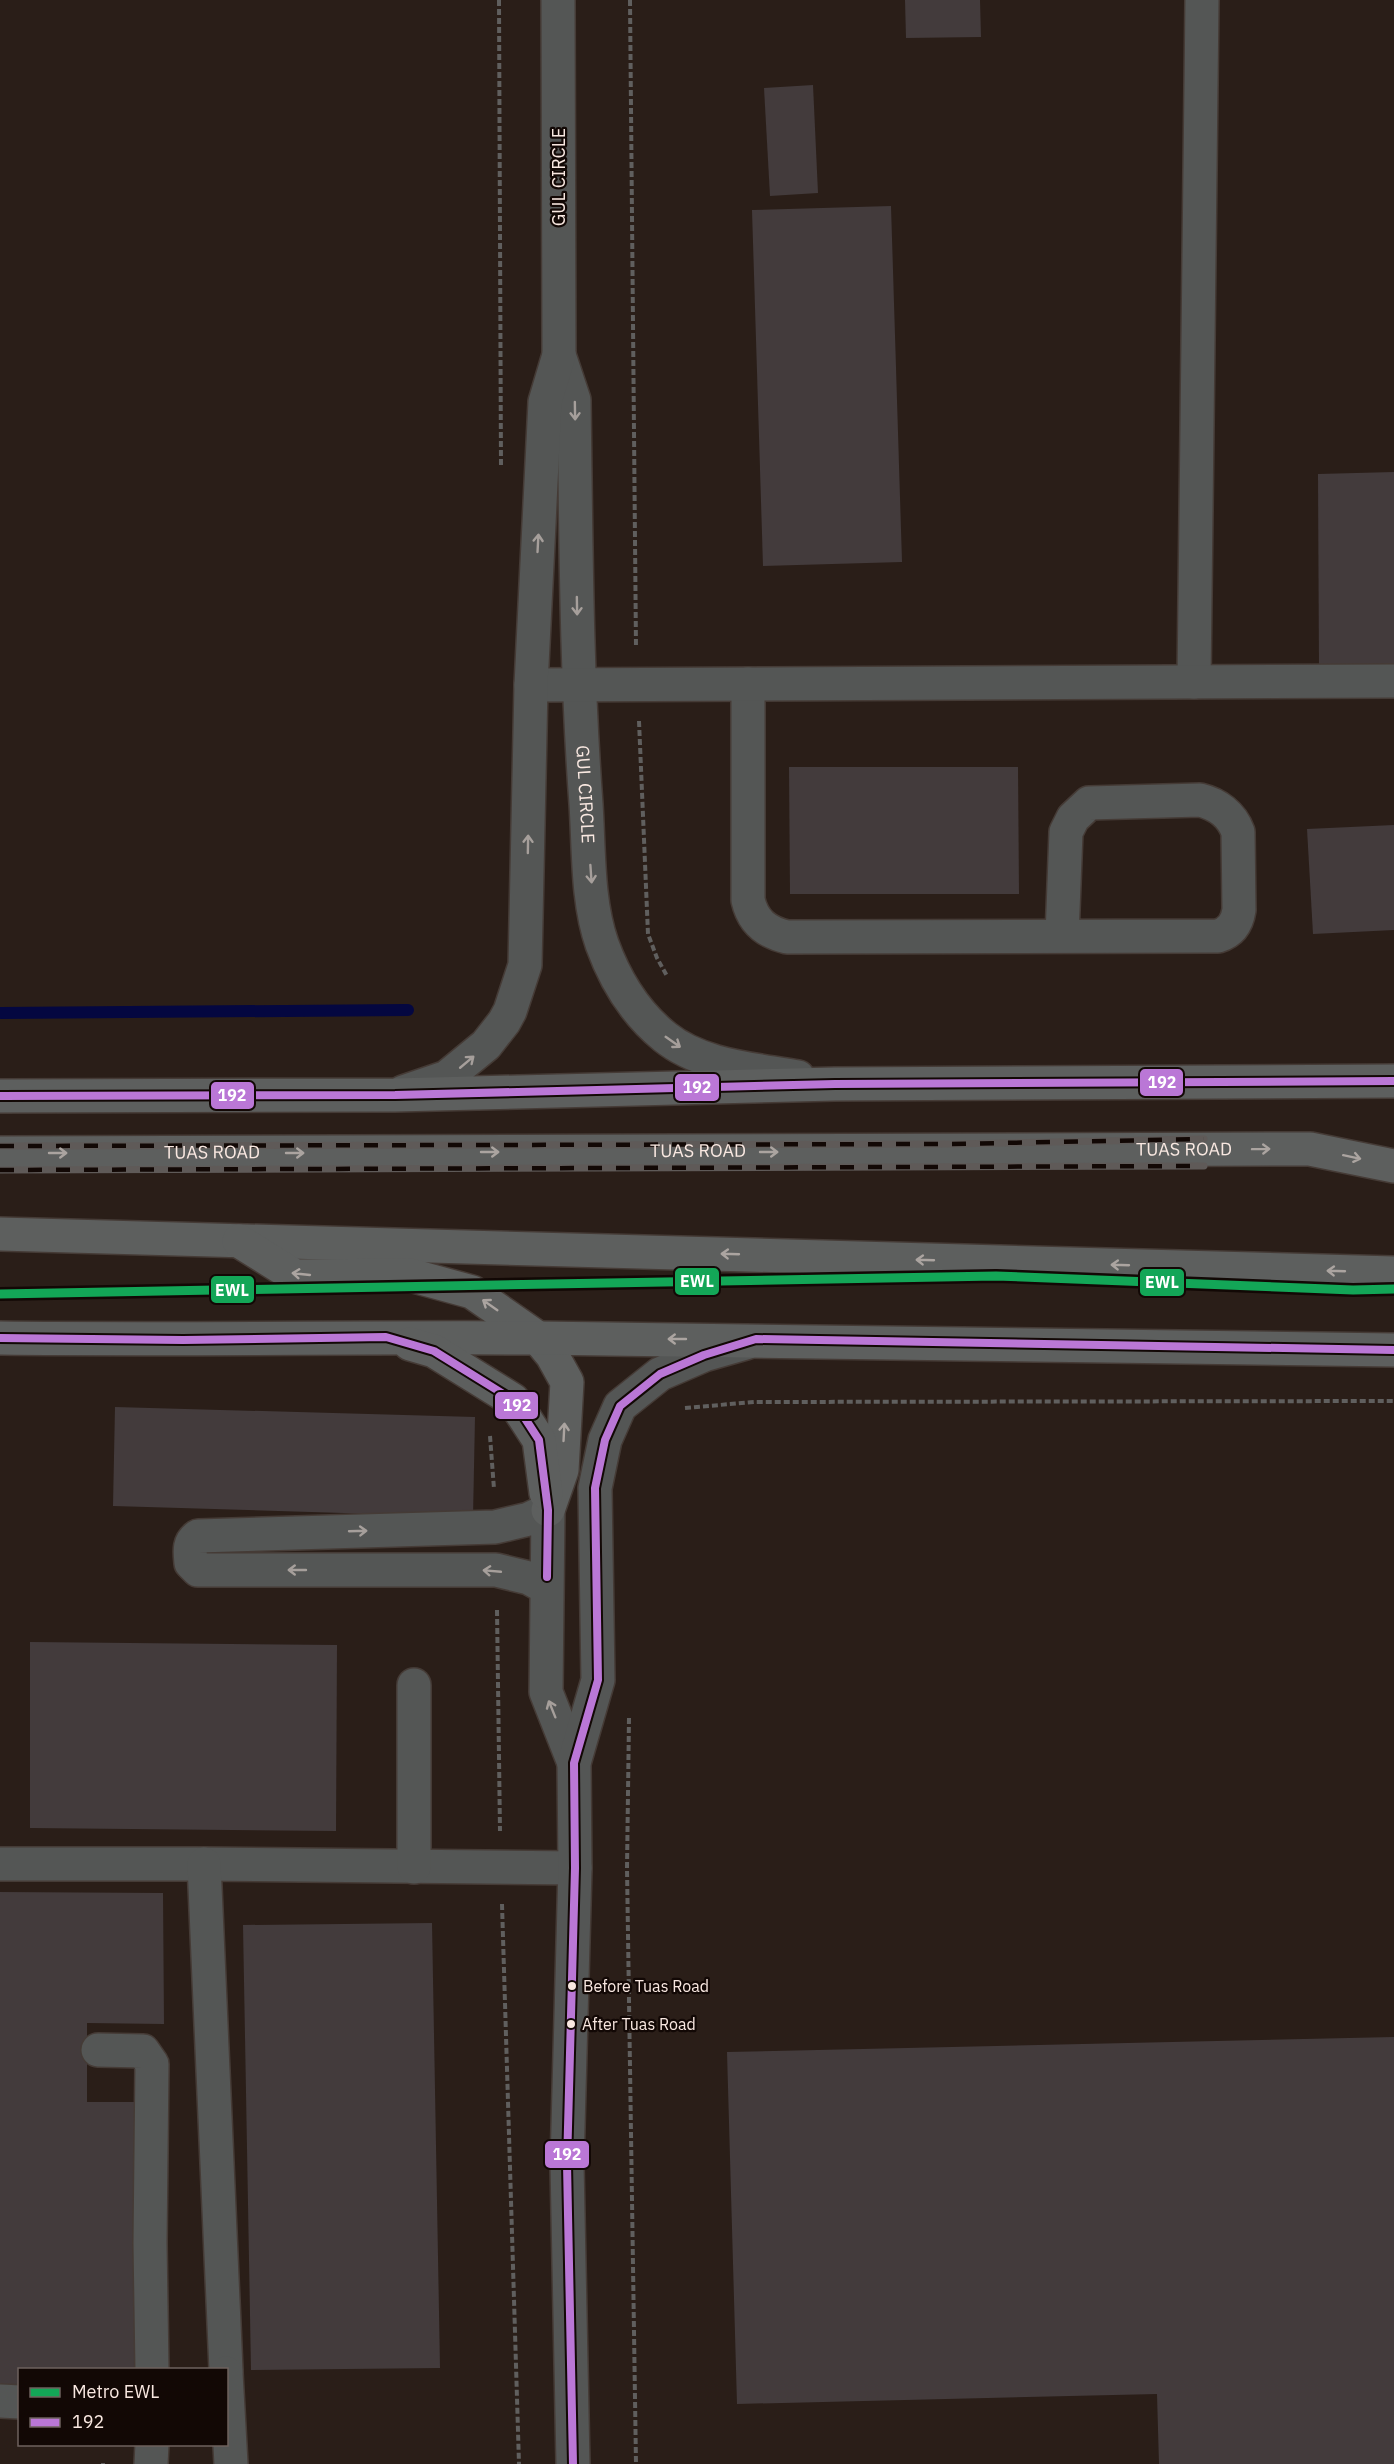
<svg xmlns="http://www.w3.org/2000/svg" width="1394" height="2464" font-family="'IBM Plex Sans',sans-serif">
  <rect width="100%" height="100%" fill="#2a1e18"/>
  <g fill="none" stroke-linecap="round" stroke-linejoin="round">
    <path stroke="#040740" stroke-width="12" d="M0 1013 408 1010"/>
  </g>
  <g fill="#433b3c">
    <path d="M905 0H980L981 37 906 38Z"/>
    <path d="M813 85 818 193 770 196 764 88Z"/>
    <path d="M891 206 902 562 763 566 752 210Z"/>
    <path d="M1394 472V670L1319 671 1318 474Z"/>
    <path d="M789 767H1018L1019 894H790Z"/>
    <path d="M1394 825V930L1313 934 1307 829Z"/>
    <path d="M115 1407 475 1417 473 1517 113 1506Z"/>
    <path d="M30 1642 337 1645 336 1831 30 1828Z"/>
    <path d="M0 1892 163 1893 164 2024 87 2023V2102H137V2370H20V2398H0Z"/>
    <path d="M432 1923 440 2368 251 2370 243 1925Z"/>
    <path d="M1394 2037V2464H1159L1157 2394 737 2404 727 2052Z"/>
  </g>
  <g fill="none" stroke-linecap="round" stroke-linejoin="round">
    <defs>
      <g id="minor">
        <path id="s1" d="M559 355 574 400C576 535 576 670 586 804 589 850 587 901 602 944 615 980 635 1013 665 1037 701 1066 753 1069 798 1077"/>
        <path d="M1194 682 1202 0"/>
        <path d="M748 684V900C753 922 766 932 787 937L1218 936C1231 932 1237 923 1239 910L1238 832C1232 815 1217 804 1200 800L1089 803 1073 818 1066 832 1062 936"/>
        <path d="M531 685 1394 681"/>
        <path d="M403 1092 447 1077 486 1045 504 1022 510 1011 525 965 531 685 545 402 559 355 558 0"/>
        <path d="M547 1588 529 1578 496 1570H198L191 1563C190 1552 188 1543 198 1536L495 1527 529 1519 548 1510 546 1692 574 1763"/>
        <path d="M0 1864H204L575 1868"/>
        <path d="M204 1864 226 2370"/>
        <path d="M414 1867V1685"/>
        <path d="M98 2050 143 2051 152 2064 150 2243 152 2370"/>
        <path d="M226 2373 231 2464"/>
        <path d="M0 2401 20 2402"/>
        <path d="M151 2464 152 2444"/>
        <path d="M573 2464 567 2164 575 1868 574 1763 598 1680 595 1488 605 1440 620 1406 660 1374 704 1355 746 1343"/>
      </g>
      <g id="major">
        <path d="M0 1096 395 1095 835 1084 1394 1081"/>
        <path id="s2" d="M0 1153 1310 1149 1394 1166"/>
        <path d="M0 1234 1394 1273"/>
        <path d="M239 1241 295 1276 410 1275 472 1292 538 1338 552 1355 567 1382 562 1470 548 1510"/>
        <path d="M0 1338C180 1340 360 1337 539 1338 824 1340 1109 1345 1394 1350"/>
        <path d="M410 1344 434 1351 513 1400 539 1440 546 1493"/>
      </g>
    </defs>
    <use href="#minor" stroke="#453b36" stroke-width="36"/>
    <use href="#major" stroke="#453b36" stroke-width="36"/>
    <g stroke="#605f5e" stroke-width="4" stroke-dasharray="6 3" stroke-linecap="butt">
      <path d="M499 0 501 466"/>
      <path d="M630 0 636 647"/>
      <path d="M639 721 648 934 657 958 667 976"/>
      <path d="M685 1408 754 1402 1394 1401"/>
      <path d="M490 1436 494 1489"/>
      <path d="M497 1610 500 1831"/>
      <path d="M629 1718 627 1868 636 2464"/>
      <path d="M502 1904 519 2464"/>
      <path d="M103 2463V2464"/>
    </g>
    <use href="#minor" stroke="#545655" stroke-width="33"/>
    <use href="#major" stroke="#5d5f5e" stroke-width="33"/>
    <defs>
      <g id="rail">
        <path d="M0 1146 951 1144 1204 1139"/>
        <path d="M0 1170 1204 1166"/>
      </g>
    </defs>
    <use href="#rail" stroke="#5f5a58" stroke-width="7"/>
    <use href="#rail" stroke="#120805" stroke-width="4.5" stroke-dasharray="14" stroke-linecap="butt"/>
    <defs>
      <g id="bus-1">
        <path d="M0 1096 395 1095 835 1084 1394 1081"/>
        <path d="M0 1338 183 1340 386 1337 434 1351 513 1400 539 1440 548 1510 547 1577"/>
        <path d="M573 2464 567 2164 575 1868 574 1763 598 1680 595 1488 605 1440 620 1406 660 1374 704 1355 756 1339 1394 1350"/>
      </g>
    </defs>
    <use href="#bus-1" stroke="#120805" stroke-width="12"/>
    <use href="#bus-1" stroke="#ba77d6" stroke-width="8"/>
    <defs>
      <path id="metro-1" d="M0 1294 996 1276 1353 1290 1394 1289"/>
    </defs>
    <use href="#metro-1" stroke="#120805" stroke-width="14"/>
    <use href="#metro-1" stroke="#13a657" stroke-width="9"/>
  </g>
  <defs><path id="oneway-shaft" d="M-6 0H5M1.5-3L5.5 0L1.5 3" fill="none" stroke-width="1.6" stroke-linecap="round" stroke-linejoin="round" transform="scale(1.5)"/></defs>
  <g stroke="#a69f9b">
    <use href="#oneway-shaft" transform="translate(575 411) rotate(89)"/>
    <use href="#oneway-shaft" transform="translate(538 543) rotate(-87)"/>
    <use href="#oneway-shaft" transform="translate(577 606) rotate(89)"/>
    <use href="#oneway-shaft" transform="translate(528 844) rotate(-89)"/>
    <use href="#oneway-shaft" transform="translate(591 874) rotate(86)"/>
    <use href="#oneway-shaft" transform="translate(673 1042) rotate(35)"/>
    <use href="#oneway-shaft" transform="translate(467 1062) rotate(-40)"/>
    <use href="#oneway-shaft" transform="translate(358 1531) rotate(-2)"/>
    <use href="#oneway-shaft" transform="translate(297 1570) rotate(180)"/>
    <use href="#oneway-shaft" transform="translate(492 1571) rotate(-175)"/>
    <use href="#oneway-shaft" transform="translate(552 1709) rotate(-112)"/>
  </g>
  <g stroke="#aba4a0">
    <use href="#oneway-shaft" transform="translate(1261 1149) rotate(-1)"/>
    <use href="#oneway-shaft" transform="translate(490 1152)"/>
    <use href="#oneway-shaft" transform="translate(769 1152)"/>
    <use href="#oneway-shaft" transform="translate(58 1153)"/>
    <use href="#oneway-shaft" transform="translate(295 1153)"/>
    <use href="#oneway-shaft" transform="translate(1352 1157) rotate(12)"/>
    <use href="#oneway-shaft" transform="translate(730 1254) rotate(-178)"/>
    <use href="#oneway-shaft" transform="translate(925 1260) rotate(-178)"/>
    <use href="#oneway-shaft" transform="translate(1120 1265) rotate(-178)"/>
    <use href="#oneway-shaft" transform="translate(1336 1271) rotate(-178)"/>
    <use href="#oneway-shaft" transform="translate(301 1274) rotate(-174)"/>
    <use href="#oneway-shaft" transform="translate(490 1305) rotate(-145)"/>
    <use href="#oneway-shaft" transform="translate(677 1339) rotate(-180)"/>
    <use href="#oneway-shaft" transform="translate(564 1432) rotate(-87)"/>
  </g>
  <g fill="#f9e8e1" stroke="#120805" stroke-width="2">
    <circle cx="572" cy="1986" r="5"/>
    <circle cx="571" cy="2024" r="5"/>
  </g>
  <g text-anchor="middle" stroke-width="4.5" stroke-linejoin="round" paint-order="stroke">
    <g font-size="16" fill="#f9e8e1" stroke="#120805" text-anchor="start">
      <text x="583" y="1992">Before Tuas Road</text>
      <text x="582" y="2030">After Tuas Road</text>
    </g>
    <g font-size="18" fill="#f9e8e1" stroke="#120805">
      <text transform="translate(559 177) rotate(-90)" y="6">GUL CIRCLE</text>
      <text dy="6" stroke="none"><textPath href="#s1" startOffset="442">GUL CIRCLE</textPath></text>
      <text dy="6" stroke="none"><textPath href="#s2" startOffset="1184">TUAS ROAD</textPath></text>
      <text dy="6" stroke="none"><textPath href="#s2" startOffset="698">TUAS ROAD</textPath></text>
      <text dy="6" stroke="none"><textPath href="#s2" startOffset="212">TUAS ROAD</textPath></text>
    </g>
  </g>
  <g stroke="#120805" stroke-width="2">
    <rect x="1139" y="1068" width="45" height="29" rx="6" fill="#ba77d6"/>
    <rect x="674" y="1073" width="46" height="29" rx="6" fill="#ba77d6"/>
    <rect x="210" y="1081" width="45" height="29" rx="6" fill="#ba77d6"/>
    <rect x="674" y="1267" width="46" height="29" rx="6" fill="#13a657"/>
    <rect x="1139" y="1268" width="46" height="29" rx="6" fill="#13a657"/>
    <rect x="210" y="1275" width="45" height="29" rx="6" fill="#13a657"/>
    <rect x="494" y="1391" width="45" height="29" rx="6" fill="#ba77d6"/>
    <rect x="544" y="2140" width="46" height="29" rx="6" fill="#ba77d6"/>
  </g>
  <g font-size="16" text-anchor="middle" font-weight="bold" fill="#fff">
    <text x="1162" y="1088">192</text>
    <text x="697" y="1093">192</text>
    <text x="232" y="1101">192</text>
    <text x="697" y="1287">EWL</text>
    <text x="1162" y="1288">EWL</text>
    <text x="232" y="1296">EWL</text>
    <text x="517" y="1411">192</text>
    <text x="567" y="2160">192</text>
  </g>
  <rect x="18" y="2368" width="210" height="78" fill="#120805" stroke="#6e625d" stroke-width="1.5"/>
  <rect x="30" y="2388" width="30" height="9" fill="#13a657" stroke="#6e625d" stroke-width="1.5"/>
  <text x="72" y="2398" font-size="18" fill="#f9e8e1">Metro EWL</text>
  <rect x="30" y="2418" width="30" height="9" fill="#ba77d6" stroke="#6e625d" stroke-width="1.5"/>
  <text x="72" y="2428" font-size="18" fill="#f9e8e1">192</text>
</svg>
